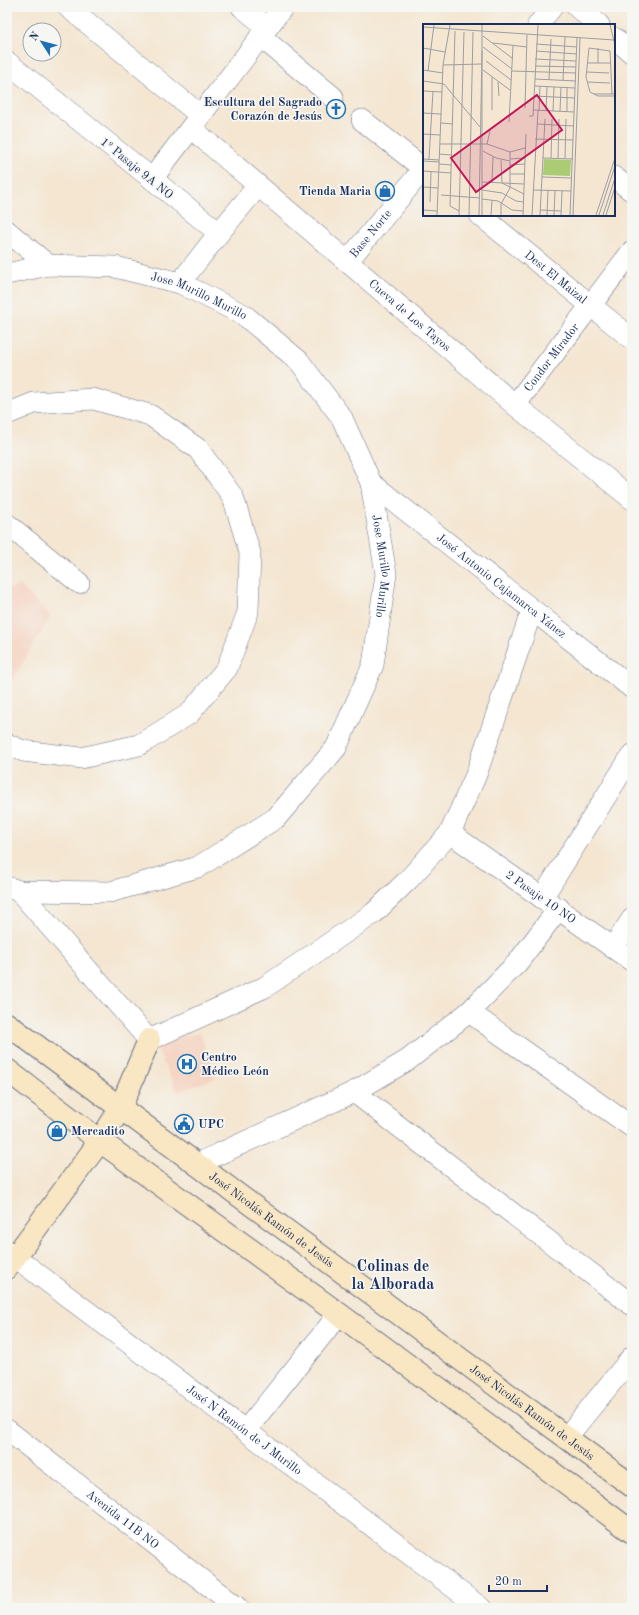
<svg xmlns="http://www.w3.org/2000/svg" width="639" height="1615" font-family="'Old Standard TT',serif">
  <rect width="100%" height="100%" fill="#f6f6f2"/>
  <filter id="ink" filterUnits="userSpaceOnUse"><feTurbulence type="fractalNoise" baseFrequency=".025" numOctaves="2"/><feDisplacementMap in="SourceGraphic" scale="8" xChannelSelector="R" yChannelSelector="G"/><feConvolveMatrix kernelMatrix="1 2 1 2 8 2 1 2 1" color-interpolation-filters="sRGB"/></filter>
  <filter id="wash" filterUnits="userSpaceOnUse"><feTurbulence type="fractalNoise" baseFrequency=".012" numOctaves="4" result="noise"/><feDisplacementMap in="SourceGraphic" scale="16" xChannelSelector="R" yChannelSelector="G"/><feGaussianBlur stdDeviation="0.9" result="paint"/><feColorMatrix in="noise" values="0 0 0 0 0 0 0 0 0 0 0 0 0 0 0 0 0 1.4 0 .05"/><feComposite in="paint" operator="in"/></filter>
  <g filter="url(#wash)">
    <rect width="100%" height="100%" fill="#f4e6d1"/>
    <g fill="#f5d3c1">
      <path d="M20 585 51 616 7 688V590Z"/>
      <path d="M200 1033 216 1078 177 1092 157 1049 158 1045 162 1040Z"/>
    </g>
  </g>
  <g filter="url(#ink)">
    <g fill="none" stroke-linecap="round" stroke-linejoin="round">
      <defs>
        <g id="street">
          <path d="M68 7 200 115"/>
          <path d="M242 7 267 27"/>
          <path d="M577 7 599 25"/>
          <path d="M538 25 552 7"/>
          <path d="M260 36 333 97"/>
          <path d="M614 38 632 53"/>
          <path d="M7 62 219 233 180 283"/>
          <path d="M362 120 424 169"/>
          <path id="s1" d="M191 128 515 405 632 499"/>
          <path d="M614 177 632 191"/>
          <path d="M152 179 283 7"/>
          <path id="s2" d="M480 215 632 339"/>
          <path d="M7 231 48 265"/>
          <path d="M219 233 258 186"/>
          <path id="s3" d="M347 262 424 168"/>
          <path id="s4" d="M7 274 48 265 115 267 180 283 244 315 299 361 342 418 371 483 386 574 373 665 336 748 276 818 198 867 110 892 19 891 7 887"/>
          <path id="s5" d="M515 405 632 251"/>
          <path d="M7 414 34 403 93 399 150 415 198 449 233 497 250 553 248 612 227 668 189 714 139 745 81 758 23 751 7 744"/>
          <path id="s6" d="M371 483 632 688"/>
          <path d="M7 524 79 583"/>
          <path id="s7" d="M450 833 632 961"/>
          <path d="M19 891 149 1040 265 987 374 913 409 879 450 833 476 775 532 610"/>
          <path d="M542 898 632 755"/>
          <path d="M613 948 632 919"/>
          <path d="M469 1012 632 1127"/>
          <path d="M354 1092 632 1305"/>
          <path d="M197 1164 354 1092 408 1060 469 1012 518 962 559 908"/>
          <path id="s8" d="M7 1251 481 1608"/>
          <path id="s9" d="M7 1430 238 1608"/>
          <path d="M246 1430 339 1314"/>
          <path d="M566 1438 632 1357"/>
        </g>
        <g id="secondary">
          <path id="s10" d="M7 1024 632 1486"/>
          <path d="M7 1070 100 1141 339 1314 632 1532"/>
          <path d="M7 1268 100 1141 120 1109 149 1040"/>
        </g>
      </defs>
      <use href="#street" stroke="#676f86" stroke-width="22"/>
      <use href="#secondary" stroke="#676f86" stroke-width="24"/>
      <use href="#street" stroke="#fff" stroke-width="21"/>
      <use href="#secondary" stroke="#f9e7c3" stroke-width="22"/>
    </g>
  </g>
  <defs>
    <symbol id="church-ring" viewBox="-11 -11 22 22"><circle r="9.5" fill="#f6f6f2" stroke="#1f6fb2" stroke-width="1.5"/><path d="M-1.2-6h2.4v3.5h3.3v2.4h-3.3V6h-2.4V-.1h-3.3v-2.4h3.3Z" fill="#1f6fb2"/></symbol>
    <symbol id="shop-ring" viewBox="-11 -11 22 22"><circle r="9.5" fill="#f6f6f2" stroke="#1f6fb2" stroke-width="1.5"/><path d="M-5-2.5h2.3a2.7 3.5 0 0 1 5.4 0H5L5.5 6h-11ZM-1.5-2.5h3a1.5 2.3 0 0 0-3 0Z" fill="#1f6fb2"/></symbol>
    <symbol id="hospital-ring" viewBox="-11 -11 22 22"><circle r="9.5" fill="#f6f6f2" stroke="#1f6fb2" stroke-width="1.5"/><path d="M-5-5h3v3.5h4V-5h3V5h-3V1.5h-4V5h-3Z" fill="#1f6fb2"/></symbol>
    <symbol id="civic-ring" viewBox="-11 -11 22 22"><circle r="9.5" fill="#f6f6f2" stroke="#1f6fb2" stroke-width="1.5"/><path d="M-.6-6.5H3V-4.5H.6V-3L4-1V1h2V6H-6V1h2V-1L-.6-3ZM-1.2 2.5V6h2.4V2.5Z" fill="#1f6fb2"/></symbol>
  </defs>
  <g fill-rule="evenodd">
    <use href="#church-ring" x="325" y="98" width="22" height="22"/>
    <use href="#shop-ring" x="374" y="180" width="22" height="22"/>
    <use href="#hospital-ring" x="176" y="1053" width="22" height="22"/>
    <use href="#civic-ring" x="173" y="1113" width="22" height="22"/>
    <use href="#shop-ring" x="46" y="1120" width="22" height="22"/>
  </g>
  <g text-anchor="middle" stroke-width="3.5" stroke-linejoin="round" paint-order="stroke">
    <g font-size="12" font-weight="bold" fill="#1b2f5e" stroke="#f6f6f2" text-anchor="start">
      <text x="322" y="106" text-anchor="end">Escultura del Sagrado<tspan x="322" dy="14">Corazón de Jesús</tspan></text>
      <text x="371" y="195" text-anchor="end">Tienda Maria</text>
      <text x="201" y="1061">Centro<tspan x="201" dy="14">Médico León</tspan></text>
      <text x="198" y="1128">UPC</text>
      <text x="71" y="1135">Mercadito</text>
    </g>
    <g font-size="12" fill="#1b2f5e" stroke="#f6f6f2">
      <text transform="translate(137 168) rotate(39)" y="4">1º Pasaje 9A NO</text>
      <text dy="4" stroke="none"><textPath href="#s3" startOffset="37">Base Norte</textPath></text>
      <text dy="4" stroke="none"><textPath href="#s2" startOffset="98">Dest El Maizal</textPath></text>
      <text dy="4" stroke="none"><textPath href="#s4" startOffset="198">Jose Murillo Murillo</textPath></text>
      <text dy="4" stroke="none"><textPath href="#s1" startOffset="288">Cueva de Los Tayos</textPath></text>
      <text dy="4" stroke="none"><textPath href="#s5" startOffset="60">Condor Mirador</textPath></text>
      <text dy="4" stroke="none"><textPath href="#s4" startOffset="546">Jose Murillo Murillo</textPath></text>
      <text dy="4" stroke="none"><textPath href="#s6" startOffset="166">José Antonio Cajamarca Yánez</textPath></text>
      <text dy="4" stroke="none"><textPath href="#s7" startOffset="111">2 Pasaje 10 NO</textPath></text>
      <text dy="4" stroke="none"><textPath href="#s10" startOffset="329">José Nicolás Ramón de Jesús</textPath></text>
      <text dy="4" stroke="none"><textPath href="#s10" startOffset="653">José Nicolás Ramón de Jesús</textPath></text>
      <text dy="4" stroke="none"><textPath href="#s8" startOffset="297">José N Ramón de J Murillo</textPath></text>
      <text dy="4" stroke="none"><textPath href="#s9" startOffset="146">Avenida 11B NO</textPath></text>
    </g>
    <g font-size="16" font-weight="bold" fill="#1b2f5e" stroke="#f6f6f2">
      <text x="393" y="1271">Colinas de<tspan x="393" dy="18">la Alborada</tspan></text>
    </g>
  </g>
  <g transform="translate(423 24)">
    <rect width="192" height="192" fill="#f4e6d1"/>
    <path d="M121 135 148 136 147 152 120 151Z" fill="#abcc74"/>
    <path fill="none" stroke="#9d9da3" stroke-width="1" d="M187 1 192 21M0 3 191 16M32 7 27 182 36 187M60 12 89 34M70 19 104 23M113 20 154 23M60 23 89 45M0 24 22 28M113 27 154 30M112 35 153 37M63 37 88 56M164 39H188M175 39V24M20 41 58 40M112 42 153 43M0 46 20 49M60 46 87 66M5 47 11 1M89 47 153 49M164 48 186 49M112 55 153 57M126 56 128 15M140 56 142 13M0 57 21 60 57 103M75 58 76 72M164 58 187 59M112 62 152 64M0 67 19 68M171 70H192M189 70 187 27 166 24 163 53 167 68 175 72H192M111 72 152 74M102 84 104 11M69 86V53M110 86 151 88M116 87 117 62M123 87 124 63M130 87 131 63M137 87 138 63M144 88V63M0 89 18 90M106 92H110L115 1M86 98 90 22M18 99 30 100M114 100 151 102M0 110 17 111M112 115 150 116M17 120H64L87 128 102 124M64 120 67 107M60 127 73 134 87 137M16 130 28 131M120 134 150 135M128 134 129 95M135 134 136 95M142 134 143 95M0 135 16 136M6 135 10 67M87 135 102 134M78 136 79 159 101 170M0 137 16 138M16 140 28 141M87 141 102 140M0 147 28 149M87 150H101M119 153 149 154M59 158 101 160M69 158 70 133M0 166V163L15 164M59 166 79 169 93 177 100 178M110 166 148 167M18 171 57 174M59 175 75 177 89 186 100 187M7 178 8 148M0 186 14 187M117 186 138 187M14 191 20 41 27 1M36 191 41 8M46 191 50 8M56 191 59 27M59 191V1M68 191 69 176M78 191V180L87 164V128M100 191 103 110M109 191 115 87M117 191 122 95M124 191 125 166M131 191 132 167M138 191 139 167M147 191 154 14M150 191 157 14M173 191 192 134M176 191 192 142M180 191 192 154M183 191 192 163"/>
    <path fill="#c2185b" fill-opacity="0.15" stroke="#c2185b" stroke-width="2" d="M114 71 139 106 53 168 28 134Z"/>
    <rect width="192" height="192" fill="none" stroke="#1b2f5e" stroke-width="2"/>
  </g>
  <rect width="639" height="1615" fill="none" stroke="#f6f6f2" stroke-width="24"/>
  <g transform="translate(42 42) rotate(306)"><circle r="19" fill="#f6f6f2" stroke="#9ea6b7"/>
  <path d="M0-3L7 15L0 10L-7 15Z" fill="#1f6fb2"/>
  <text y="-6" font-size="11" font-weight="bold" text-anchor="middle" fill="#1b2f5e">N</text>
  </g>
  <path d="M489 1585v6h58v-6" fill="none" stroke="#1b2f5e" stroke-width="2"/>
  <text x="495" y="1585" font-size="12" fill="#1b2f5e" stroke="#f6f6f2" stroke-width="3" paint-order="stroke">20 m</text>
</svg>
